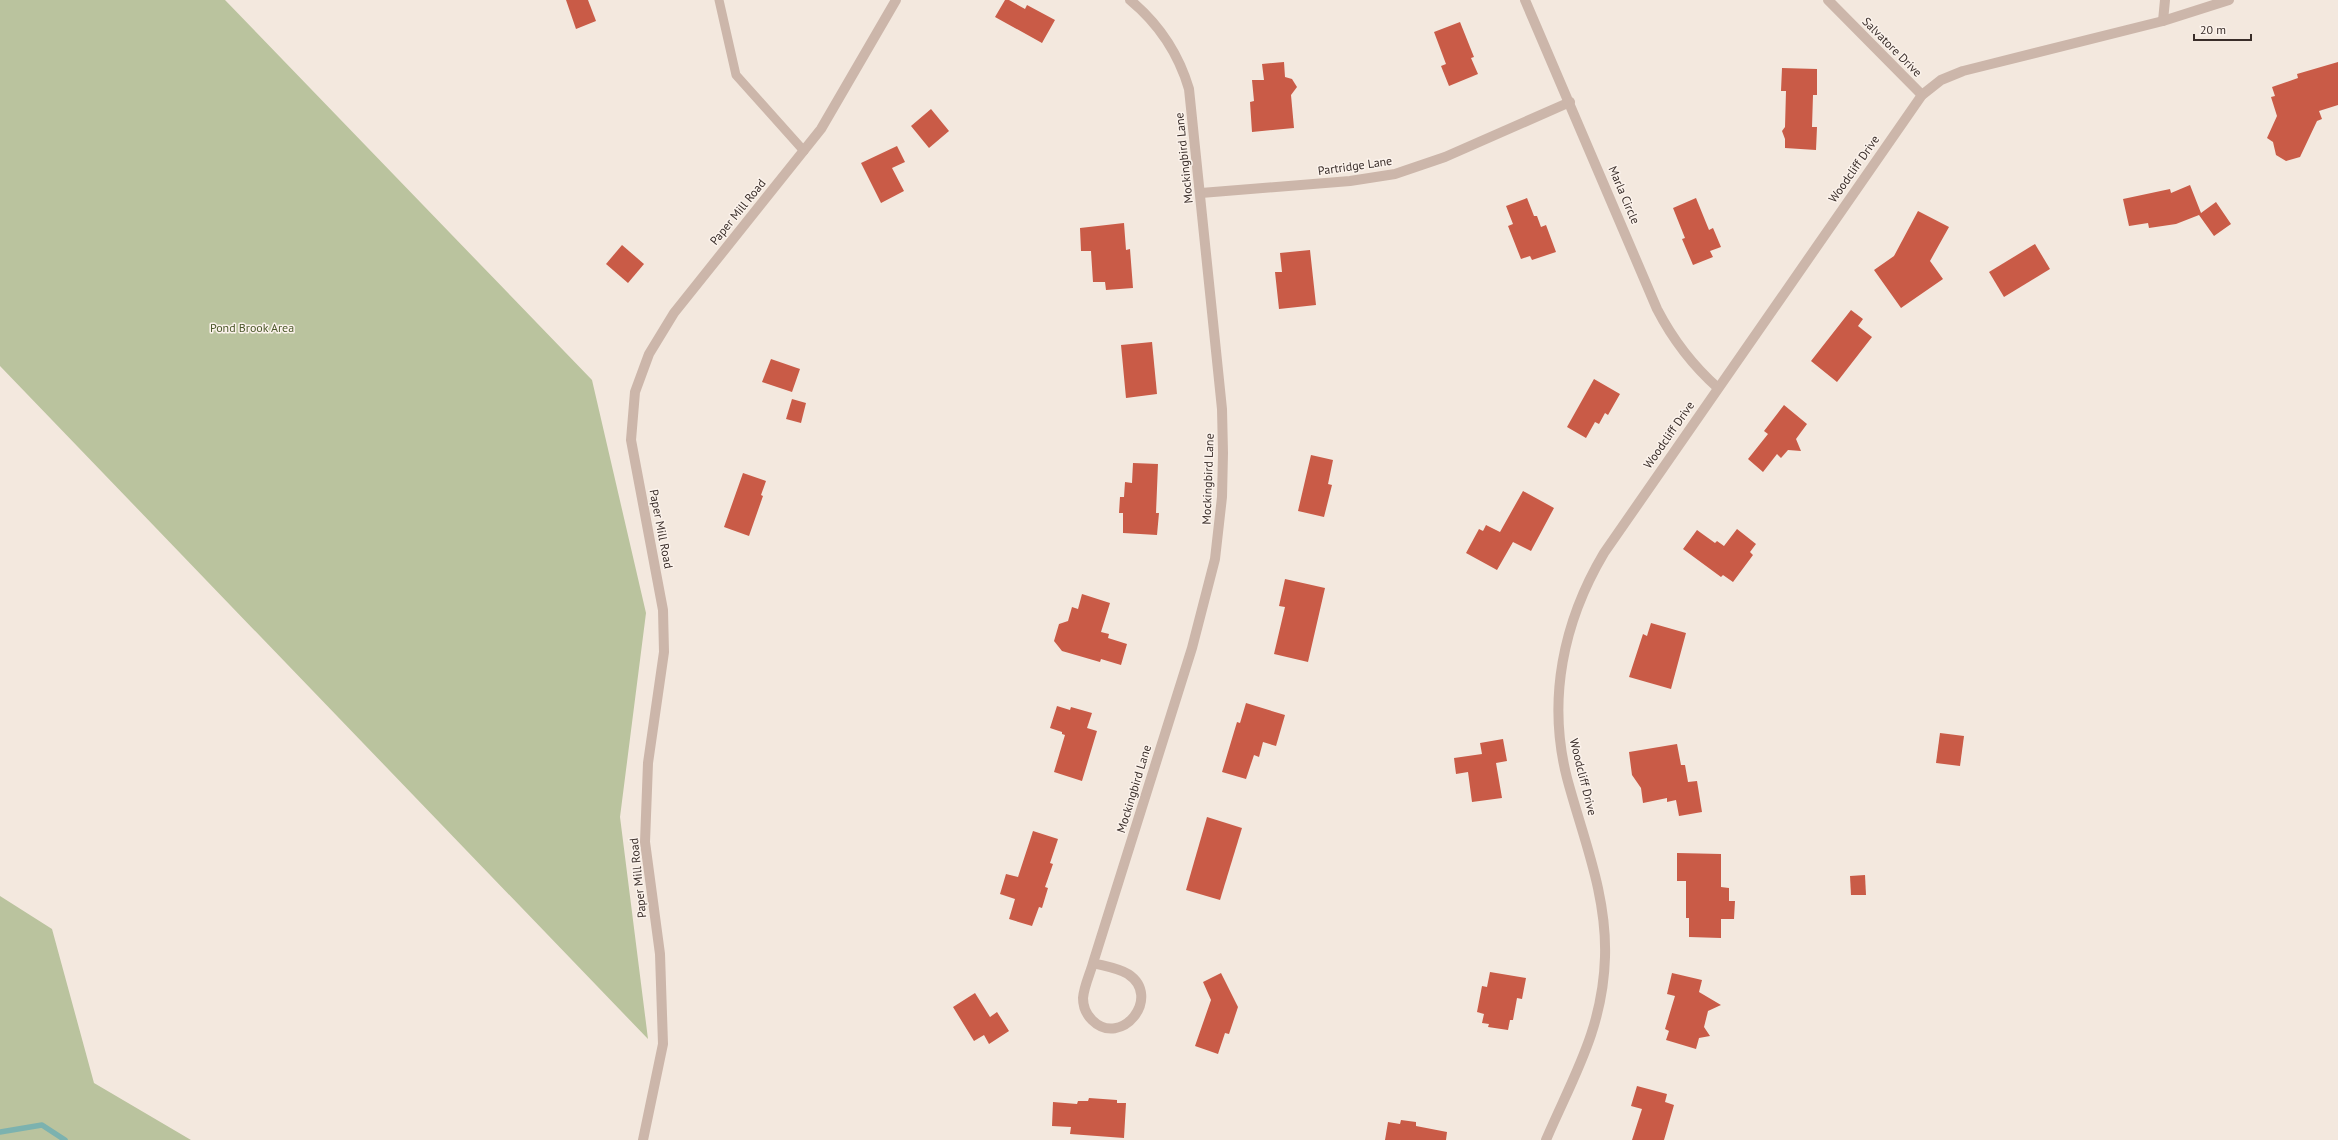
<svg xmlns="http://www.w3.org/2000/svg" width="2338" height="1140" font-family="'PT Sans',sans-serif">
  <rect width="100%" height="100%" fill="#f3e8de"/>
  <g fill="#bac39e">
    <path d="M0 0H225L592 380 646 613 620 817 648 1039 0 366Z"/>
    <path d="M0 896 52 929 94 1083 191 1140H0Z"/>
  </g>
  <g fill="none" stroke-linecap="round" stroke-linejoin="round">
    <path stroke="#7cb2af" stroke-width="5.5" d="M0 1132 42 1125 65 1140"/>
  </g>
  <g fill="#c95b47">
    <path d="M566 0H588L596 21 576 29Z"/>
    <path d="M1005 0H1009L1025 9 1027 5 1055 20 1042 43 995 17Z"/>
    <path d="M1460 22 1474 57 1471 58 1478 74 1449 86 1441 66 1446 64 1434 32Z"/>
    <path d="M1284 62 1285 77 1292 79 1297 87 1291 95 1294 128 1252 132 1250 102 1254 101 1252 80H1264L1262 64Z"/>
    <path d="M2338 62V105L2319 111 2322 119 2317 121 2300 157 2286 161 2276 155 2273 142 2267 138 2277 116 2271 97 2275 96 2272 87 2298 78 2297 74Z"/>
    <path d="M1782 68 1817 69V95H1813L1812 127H1817L1816 150 1785 148V139L1782 131 1785 127 1786 91H1781Z"/>
    <path d="M931 109 949 131 929 148 911 126Z"/>
    <path d="M897 146 905 162 892 168 904 191 881 203 861 163Z"/>
    <path d="M2190 185 2201 213 2216 202 2231 224 2214 236 2199 215 2176 224 2149 228 2148 223 2129 226 2123 199 2170 189 2171 193Z"/>
    <path d="M1527 198 1534 216H1537L1541 227 1546 225 1556 252 1532 260 1530 256 1521 259 1508 226 1513 224 1506 206Z"/>
    <path d="M1696 198 1709 230 1713 228 1721 247 1710 251 1713 257 1693 265 1682 239 1685 238 1673 208Z"/>
    <path d="M1918 211 1949 227 1930 261 1943 279 1901 308 1874 270 1894 256Z"/>
    <path d="M1124 223 1126 250 1130 249 1133 288 1106 290 1105 282H1093L1091 251H1081L1080 228Z"/>
    <path d="M2035 244 2050 269 2004 297 1989 272Z"/>
    <path d="M622 245 644 264 628 283 606 264Z"/>
    <path d="M1310 250 1316 305 1279 309 1275 272H1282L1280 253Z"/>
    <path d="M1851 310 1863 319 1858 326 1872 337 1837 382 1811 361Z"/>
    <path d="M1152 342 1157 394 1126 398 1121 345Z"/>
    <path d="M771 359 800 369 792 392 762 382Z"/>
    <path d="M1594 379 1620 394 1608 415 1605 413 1599 424 1595 422 1586 438 1567 427Z"/>
    <path d="M792 399 806 403 801 423 786 419Z"/>
    <path d="M1784 405 1807 424 1796 439 1801 451 1788 450 1781 458 1777 454 1763 472 1748 459 1768 434 1764 431Z"/>
    <path d="M1311 455 1333 460 1328 484 1332 485 1324 517 1298 511Z"/>
    <path d="M1133 463 1158 464 1156 513H1159L1157 535 1123 533V513H1119L1120 497H1124L1125 482 1132 483Z"/>
    <path d="M743 473 766 481 761 495 763 496 749 536 724 527Z"/>
    <path d="M1523 491 1554 508 1531 551 1513 542 1497 570 1466 553 1479 529 1483 531 1486 525 1500 532Z"/>
    <path d="M1737 529 1756 544 1750 552 1753 555 1733 582 1723 575 1721 577 1683 549 1697 530 1715 543 1717 541 1724 546Z"/>
    <path d="M1285 579 1325 588 1308 662 1274 654 1285 607 1279 606Z"/>
    <path d="M1082 594 1110 603 1101 632 1109 634 1108 638 1127 644 1121 665 1101 659 1100 662 1062 651 1054 641 1059 624 1068 621 1072 607 1078 609Z"/>
    <path d="M1651 623 1686 633 1671 689 1629 677 1643 634 1647 636Z"/>
    <path d="M1246 703 1285 715 1276 746 1263 742 1259 757 1254 755 1246 779 1222 772 1237 722 1240 723Z"/>
    <path d="M1057 706 1070 710 1071 707 1092 713 1087 728 1097 731 1082 781 1054 772 1065 735 1062 734V732L1050 728Z"/>
    <path d="M1940 733 1964 736 1960 766 1936 763Z"/>
    <path d="M1503 739 1507 761 1496 763 1502 798 1472 802 1468 772 1456 774 1454 758 1482 754 1480 743Z"/>
    <path d="M1677 744 1681 765H1685L1688 782 1697 781 1702 812 1679 816 1676 800 1667 802V798L1643 803 1641 788 1632 775 1629 752Z"/>
    <path d="M1207 817 1242 828 1220 900 1186 890Z"/>
    <path d="M1033 831 1058 839 1050 863 1053 864 1045 887 1048 888 1042 908 1039 907 1032 926 1009 919 1015 899 1000 894 1006 874 1018 877Z"/>
    <path d="M1677 853 1721 854V887L1729 888V901H1735L1734 919H1721V938L1689 937V918H1686V881H1677Z"/>
    <path d="M1865 875 1866 895H1851L1850 876Z"/>
    <path d="M1490 972 1526 978 1522 999 1517 998 1513 1020H1510L1508 1030 1488 1027 1489 1024 1482 1023 1484 1014 1477 1012 1482 986 1487 987Z"/>
    <path d="M1221 973 1238 1007 1229 1034 1225 1033 1218 1054 1195 1046 1211 1000 1203 982Z"/>
    <path d="M1672 973 1702 980 1699 992 1721 1005 1708 1011 1704 1027 1710 1036 1699 1038 1696 1049 1666 1040 1669 1031 1665 1029 1675 996 1667 994Z"/>
    <path d="M975 993 990 1017 997 1012 1009 1031 989 1044 984 1035 974 1041 953 1007Z"/>
    <path d="M1637 1086 1667 1094 1665 1102 1674 1105 1664 1140H1632L1642 1109 1631 1106Z"/>
    <path d="M1089 1098 1117 1100V1103H1126L1124 1138 1070 1134 1071 1127 1052 1126 1053 1102 1077 1104 1078 1101H1088Z"/>
    <path d="M1401 1120 1416 1122V1126L1447 1132 1446 1140H1385L1388 1122 1400 1124Z"/>
  </g>
  <g fill="none" stroke-linecap="round" stroke-linejoin="round">
    <path stroke="#ccb6aa" stroke-width="9" d="M719 0 736 75 804 151"/>
    <g stroke="#ccb6aa" stroke-width="10">
      <path d="M1525 0 1657 309C1673 340 1691 364 1718 388"/>
      <path d="M1828 0 1922 95"/>
      <path d="M2163 21 2165 0"/>
      <path d="M1201 193 1350 181 1395 174 1445 157 1570 102"/>
      <path d="M1093 963C1104 966 1118 968 1128 974 1163 997 1121 1049 1092 1020 1086 1014 1083 1006 1083 998 1084 986 1090 974 1093 963L1192 648 1215 559 1222 497 1223 453 1222 409 1189 89C1178 52 1159 24 1130 0"/>
      <path d="M643 1140 663 1044 660 954 645 842 648 763 664 652 663 610 631 440 635 392 649 354 674 313 821 129 896 0"/>
      <path d="M1546 1140C1573 1077 1603 1029 1605 957 1607 894 1583 838 1567 778 1547 700 1563 622 1604 553L1922 95 1941 80 1963 71 2163 21 2229 0"/>
    </g>
  </g>
  <g text-anchor="middle" stroke-width="3" stroke-linejoin="round" paint-order="stroke">
    <g font-size="12" fill="#392d29" stroke="#fbf2eb">
      <text transform="translate(1892 47) rotate(45)" y="4">Salvatore Drive</text>
      <text transform="translate(1184 158) rotate(-96)" y="4">Mockingbird Lane</text>
      <text transform="translate(1355 166) rotate(-8)" y="4">Partridge Lane</text>
      <text transform="translate(1854 169) rotate(-55)" y="4">Woodcliff Drive</text>
      <text transform="translate(1624 195) rotate(67)" y="4">Marla Circle</text>
      <text transform="translate(738 212) rotate(-51)" y="4">Paper Mill Road</text>
      <text transform="translate(1669 435) rotate(-55)" y="4">Woodcliff Drive</text>
      <text transform="translate(1208 479) rotate(-88)" y="4">Mockingbird Lane</text>
      <text transform="translate(661 529) rotate(79)" y="4">Paper Mill Road</text>
      <text transform="translate(1583 777) rotate(76)" y="4">Woodcliff Drive</text>
      <text transform="translate(1134 789) rotate(-73)" y="4">Mockingbird Lane</text>
      <text transform="translate(638 878) rotate(-96)" y="4">Paper Mill Road</text>
    </g>
    <g font-size="12" fill="#4c592c" stroke="#fbf2eb">
      <text x="252" y="332">Pond Brook Area</text>
    </g>
  </g>
  <path d="M2194 34v6h57v-6" fill="none" stroke="#392d29" stroke-width="2"/>
  <text x="2200" y="34" font-size="12" fill="#392d29" stroke="#fbf2eb" stroke-width="3" paint-order="stroke">20 m</text>
</svg>
